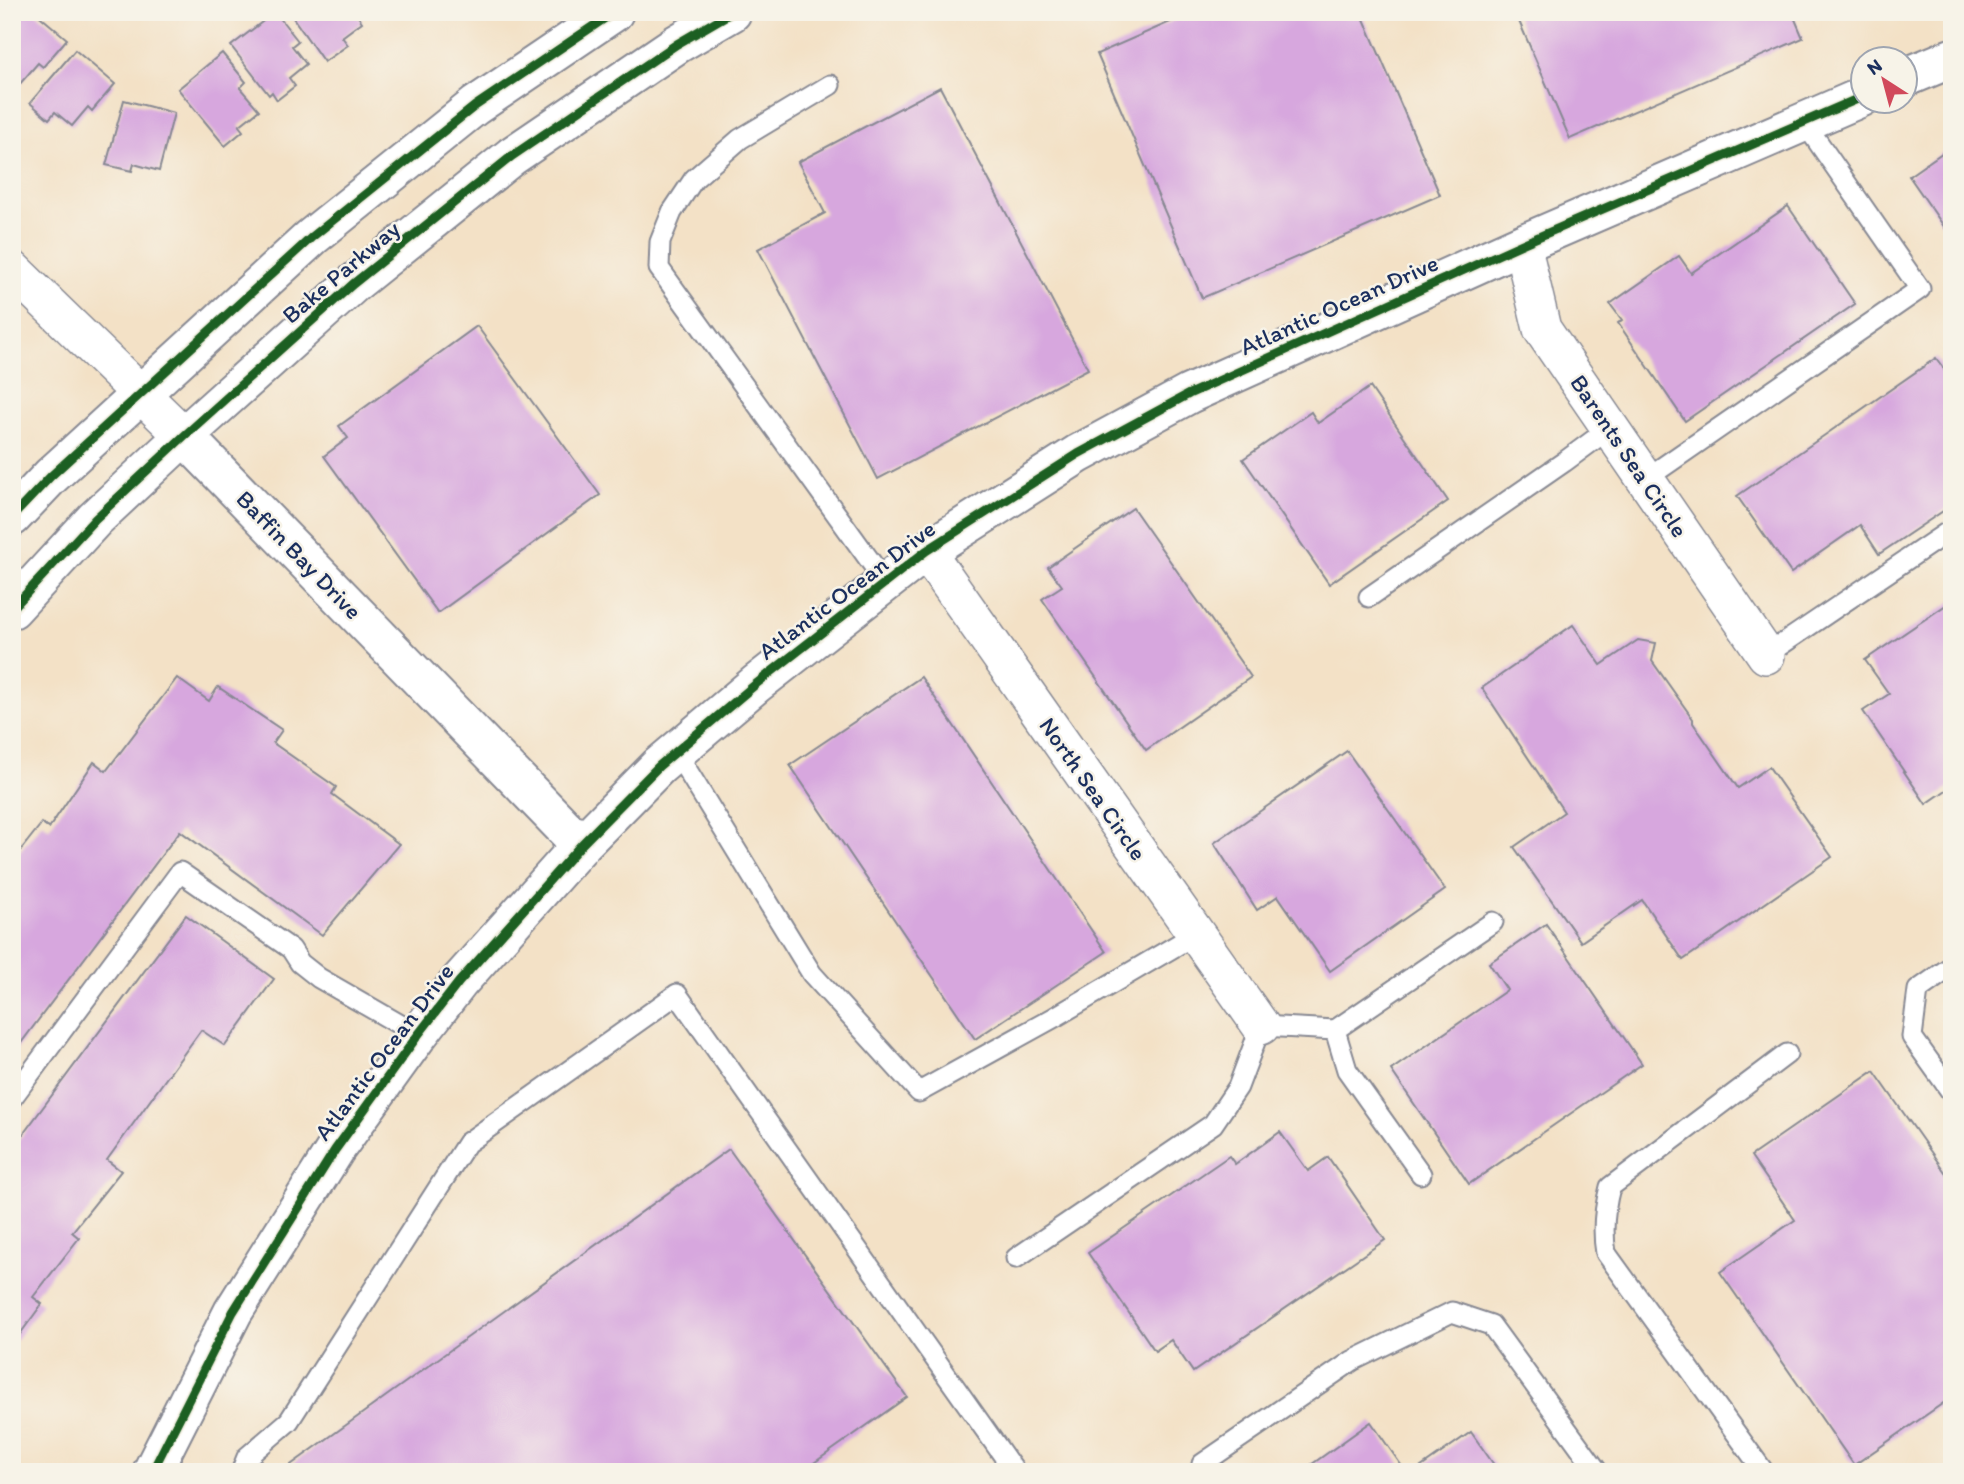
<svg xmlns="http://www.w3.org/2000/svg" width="1964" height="1484" font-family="Itim,sans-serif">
  <rect width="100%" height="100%" fill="#f7f3e8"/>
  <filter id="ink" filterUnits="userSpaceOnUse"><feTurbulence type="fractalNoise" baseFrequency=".0143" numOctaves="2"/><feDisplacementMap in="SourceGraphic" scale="14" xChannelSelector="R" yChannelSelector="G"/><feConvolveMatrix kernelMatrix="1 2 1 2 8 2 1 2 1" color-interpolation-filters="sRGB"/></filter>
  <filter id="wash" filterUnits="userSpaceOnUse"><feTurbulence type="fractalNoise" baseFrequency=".00686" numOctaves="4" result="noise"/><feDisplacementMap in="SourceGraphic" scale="28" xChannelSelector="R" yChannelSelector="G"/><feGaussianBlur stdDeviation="1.57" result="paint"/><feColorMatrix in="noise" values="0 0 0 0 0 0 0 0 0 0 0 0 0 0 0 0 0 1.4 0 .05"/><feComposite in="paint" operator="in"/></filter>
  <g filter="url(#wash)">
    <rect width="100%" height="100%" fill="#f3e1c6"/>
    <g id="blocks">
      <g fill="#d7a7de">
        <path d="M21 12H35L67 39 43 67 38 63 18 86 12 81V22Z"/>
        <path d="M275 12 298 41 292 46 306 64 289 78 295 86 277 100 272 92 269 95 231 46Z"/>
        <path d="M289 12H355L362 22 342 37 348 45 324 62Z"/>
        <path d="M1182 12H1361L1440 195 1202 298 1097 54 1184 16Z"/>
        <path d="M1515 12H1792L1803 38 1570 139Z"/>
        <path d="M75 50 115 84 92 111 88 107 72 126 55 112 49 119 30 103Z"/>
        <path d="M222 53 246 82 240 88 259 110 239 126 243 131 225 146 178 89Z"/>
        <path d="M940 87 1088 369 878 479 758 249 825 213 798 162Z"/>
        <path d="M124 100 174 113 159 171 134 164 132 171 106 165Z"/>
        <path d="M1952 146V238L1909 176Z"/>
        <path d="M1788 206 1855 304 1685 421 1618 323 1622 320 1610 304 1679 256 1691 273Z"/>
        <path d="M477 326 600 495 438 613 324 456 348 438 339 426Z"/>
        <path d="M1936 358 1952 380V505L1879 554 1860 525 1791 573 1737 496Z"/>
        <path d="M1370 387 1448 501 1329 584 1243 459 1311 412 1318 423Z"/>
        <path d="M1133 508 1251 677 1146 750 1042 599 1062 586 1048 567Z"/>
        <path d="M1952 601V786L1926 804 1863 711 1889 694 1865 660Z"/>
        <path d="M1573 625 1601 665 1638 640 1656 643 1652 661 1693 719V723L1738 788 1769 767 1832 857 1683 960 1642 900 1581 942 1514 847 1564 812 1482 688Z"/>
        <path d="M921 677 1106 952 975 1039 790 765Z"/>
        <path d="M177 678 209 701 218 687 282 730 273 743 336 787 332 794 399 844 322 935 180 831 12 1055V861L42 823 49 828 94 762 106 771Z"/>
        <path d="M1347 751 1445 890 1330 971 1278 896 1257 910 1214 843Z"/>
        <path d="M186 915 274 979 225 1046 201 1030 107 1160 121 1171 72 1232 79 1238 33 1297 42 1304 12 1345V1149Z"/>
        <path d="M1546 924 1642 1064 1469 1184 1391 1070 1507 990 1489 963Z"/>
        <path d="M1874 1071 1952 1182V1397L1854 1465 1720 1272 1795 1220 1751 1156Z"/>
        <path d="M1280 1132 1308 1171 1328 1157 1385 1240 1193 1372 1171 1340 1155 1351 1088 1253 1229 1156 1235 1164Z"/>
        <path d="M729 1149 907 1397 801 1472H281Z"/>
        <path d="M1371 1422 1406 1472H1301Z"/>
        <path d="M1471 1432 1499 1472H1414Z"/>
      </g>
    </g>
  </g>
  <g filter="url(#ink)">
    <use href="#blocks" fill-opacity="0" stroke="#878892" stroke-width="2"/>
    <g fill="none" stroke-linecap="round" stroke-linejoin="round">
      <defs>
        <g id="service">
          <path d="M830 85 740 139 694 179 672 212 660 242 659 268 886 583"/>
          <path d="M1644 480 1920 289 1804 122"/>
          <path d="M1369 597 1564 462 1610 428"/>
          <path d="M1766 655 1952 529"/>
          <path d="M676 752 812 974 919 1092 1055 1017 1196 934"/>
          <path d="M1952 966 1918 990 1912 1037 1952 1093"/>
          <path d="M1335 1030 1347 1070 1421 1174"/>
          <path d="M12 1098 180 872 291 949 300 963 319 978 418 1035"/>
          <path d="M1016 1258 1213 1124 1238 1087 1261 1026 1335 1030 1493 922"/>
          <path d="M1202 1464 1352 1361 1452 1312 1491 1325 1598 1472"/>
          <path d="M241 1472 247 1457 289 1421 467 1143 677 994 1015 1472"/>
          <path d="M1764 1472 1606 1253C1602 1230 1604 1210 1610 1187L1787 1054"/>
        </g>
        <g id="minor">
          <path d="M1522 244 1542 329 1766 655"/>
          <path d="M12 269 184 436"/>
          <path d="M926 551 1261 1026"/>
        </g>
        <g id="tertiary">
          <path d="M1904 78 1952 58"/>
          <path d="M184 436 581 845"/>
          <path d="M152 1472 233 1312 335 1150 418 1035 459 982 581 845 659 766 756 684 926 551 1078 454 1189 394 1522 244 1862 97"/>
        </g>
        <g id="secondary">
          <path d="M12 517 51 476 312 237 475 106 614 12"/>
          <path d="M12 609 95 519 184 436 353 284 512 156 677 44 732 12"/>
        </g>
      </defs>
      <use href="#service" stroke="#878892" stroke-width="23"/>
      <use href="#minor" stroke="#878892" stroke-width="40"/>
      <use href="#tertiary" stroke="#878892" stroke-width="42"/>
      <use href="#secondary" stroke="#878892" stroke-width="42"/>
      <use href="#service" stroke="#fff" stroke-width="19"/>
      <use href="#minor" stroke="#fff" stroke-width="37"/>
      <use href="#tertiary" stroke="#fff" stroke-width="38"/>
      <use href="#secondary" stroke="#fff" stroke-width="38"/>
      <defs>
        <g id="cycleway">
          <path d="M12 517 51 476 312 237 475 106 614 12"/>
          <path d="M12 609 95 519 184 436 353 284 512 156 677 44 732 12"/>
          <path d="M152 1472 233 1312 335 1150 418 1035 459 982 581 845 659 766 756 684 926 551 1078 454 1189 394 1522 244 1862 97"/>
        </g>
      </defs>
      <use href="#cycleway" stroke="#f7f3e8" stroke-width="13"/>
      <use href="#cycleway" stroke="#1b5e20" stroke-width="9"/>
    </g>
  </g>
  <g text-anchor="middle" stroke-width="5" stroke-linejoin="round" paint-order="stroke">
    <g font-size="24" fill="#1b2f5e" stroke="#f7f3e8">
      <text transform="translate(341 272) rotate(-40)" y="8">Bake Parkway</text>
      <text transform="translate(1339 305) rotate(-24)" y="8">Atlantic Ocean Drive</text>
      <text transform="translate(1629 456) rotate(56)" y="8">Barents Sea Circle</text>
      <text transform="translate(299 555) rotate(46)" y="8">Baffin Bay Drive</text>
      <text transform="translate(847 590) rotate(-37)" y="8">Atlantic Ocean Drive</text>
      <text transform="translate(1093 789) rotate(55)" y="8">North Sea Circle</text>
      <text transform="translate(384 1052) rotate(-53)" y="8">Atlantic Ocean Drive</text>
    </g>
  </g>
  <rect width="1964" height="1484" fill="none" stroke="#f7f3e8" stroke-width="42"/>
  <g transform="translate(1884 80) rotate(324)"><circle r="33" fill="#f7f3e8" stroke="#9fa5b1" stroke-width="2"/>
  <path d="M0-5L12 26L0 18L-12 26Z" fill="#d1495b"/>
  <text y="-10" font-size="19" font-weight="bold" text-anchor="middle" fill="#1b2f5e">N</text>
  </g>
</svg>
